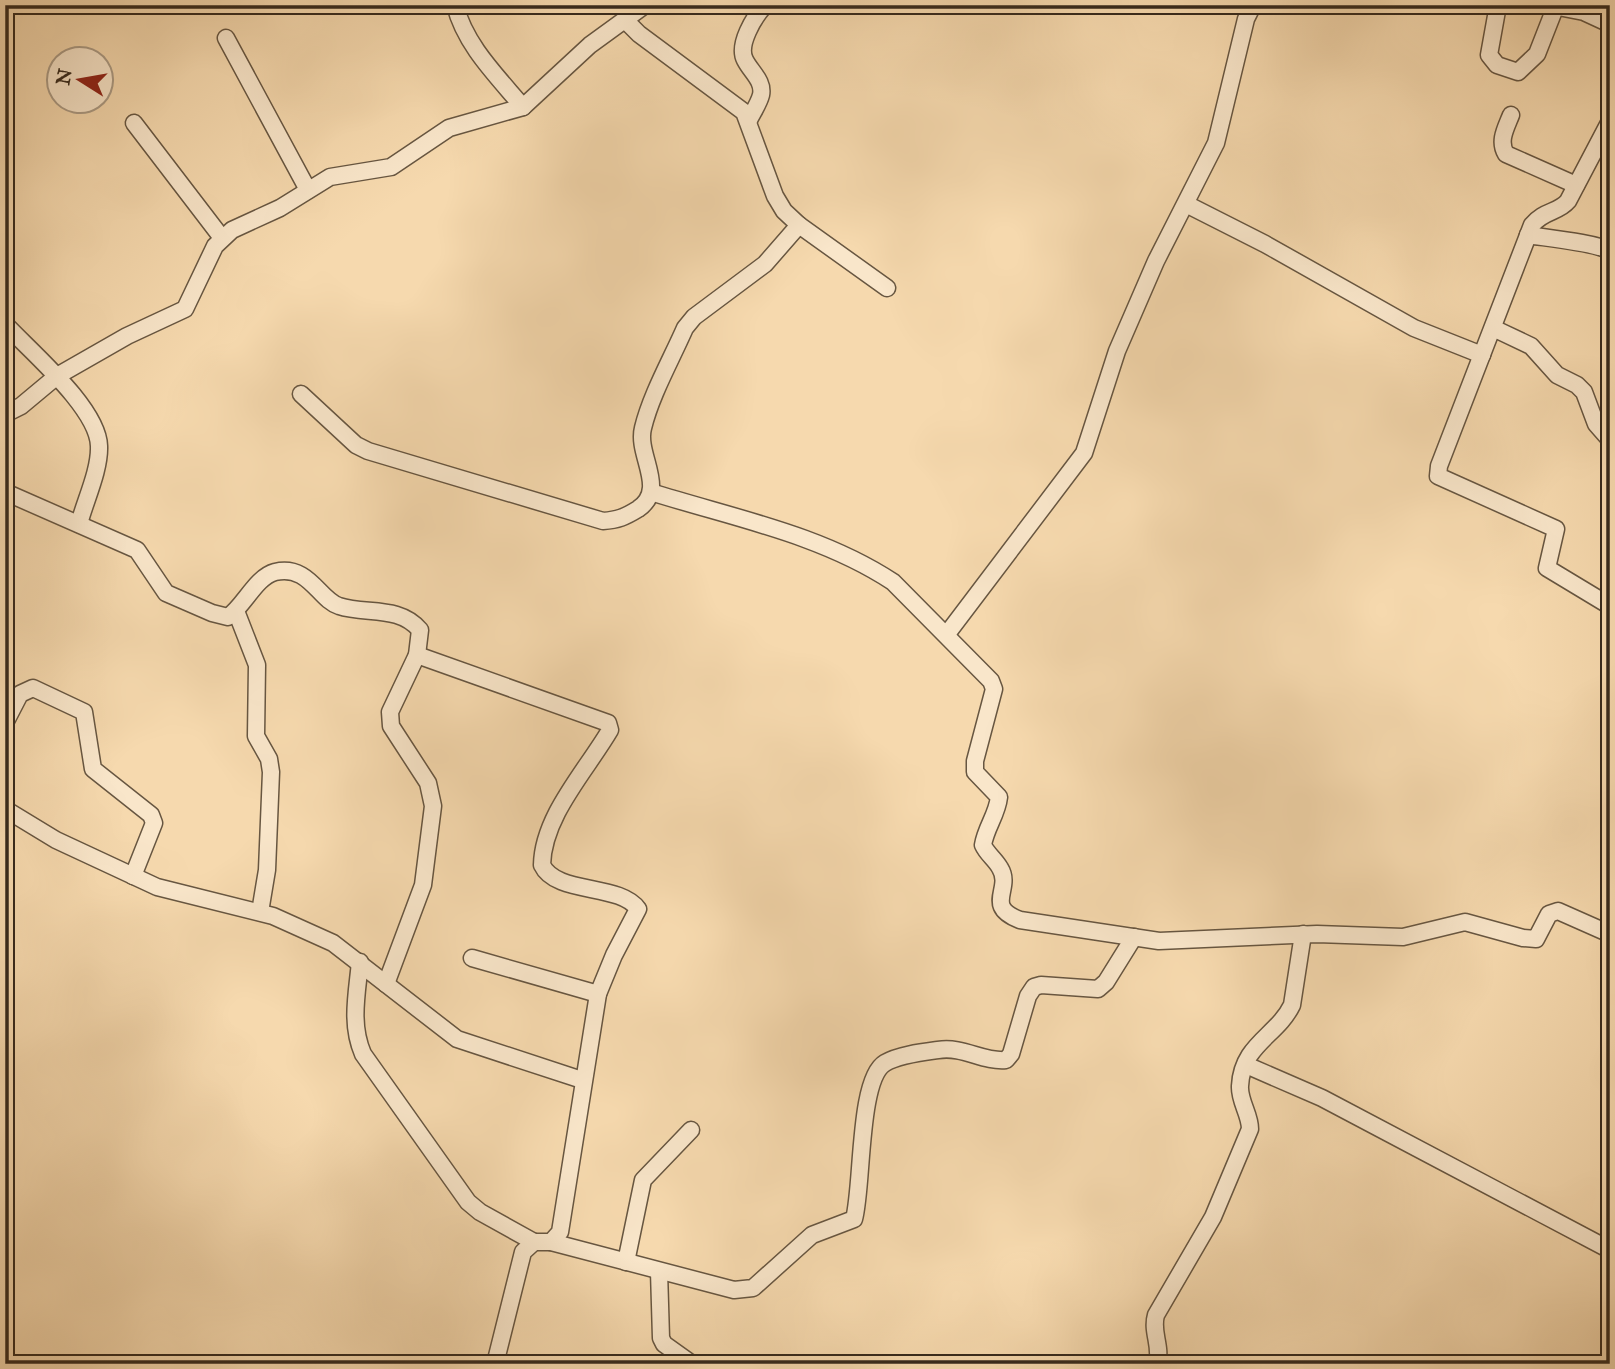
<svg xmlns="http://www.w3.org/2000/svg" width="1615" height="1369" font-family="'IM FELL Great Primer',serif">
  <rect width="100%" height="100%" fill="#f6d9ae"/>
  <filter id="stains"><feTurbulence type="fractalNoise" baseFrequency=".00286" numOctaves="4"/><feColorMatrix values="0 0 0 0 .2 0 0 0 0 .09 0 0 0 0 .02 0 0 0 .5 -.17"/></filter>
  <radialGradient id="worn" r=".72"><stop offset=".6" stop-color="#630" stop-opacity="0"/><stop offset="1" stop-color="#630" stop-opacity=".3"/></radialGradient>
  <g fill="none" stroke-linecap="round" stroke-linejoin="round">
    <defs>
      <g id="minor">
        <path d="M455 5C465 45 497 76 523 107"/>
        <path d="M1498 5 1489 55 1497 65 1518 72 1537 54 1555 8"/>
        <path d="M1548 5 1584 12 1610 24"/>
        <path d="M625 20 639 34 744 112 775 196 784 211 799 225 887 288"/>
        <path d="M226 38 308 190"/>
        <path d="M1511 115C1506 128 1498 141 1506 154L1576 185"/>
        <path d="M749 120C753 112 759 103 761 95 764 81 751 72 745 60 737 45 754 17 765 5"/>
        <path d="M1610 121 1568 201C1558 213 1544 210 1532 225L1439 466 1438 476 1556 529 1547 568 1610 606"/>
        <path d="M134 123 222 238"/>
        <path d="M1186 204 1265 244 1414 328 1482 355"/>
        <path d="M1528 235C1547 238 1597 243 1610 251"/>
        <path d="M5 324C30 351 98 408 99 446 100 470 85 501 79 524"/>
        <path d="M1493 328 1531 346 1557 375 1577 385 1584 392 1596 424 1610 440"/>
        <path d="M301 394 356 445 368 451 603 521C618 520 625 517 638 509 668 489 636 455 643 428 651 395 671 360 685 328L694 317 765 264 799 225"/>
        <path d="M5 414 21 406 57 376 127 336 185 309 215 246 232 230 280 208 330 177 391 167 449 128 523 107 590 45 645 5"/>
        <path d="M5 492 137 550 166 593 212 613 228 617C244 606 256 577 275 572 309 564 319 600 339 606 366 615 399 605 420 630L417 655 390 712 391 726 428 783 433 806 423 885 386 984"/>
        <path d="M651 492C733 518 820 534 893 582L991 681 994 689 975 761V772L999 797C997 815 986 827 983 845 987 854 995 859 1000 868 1013 889 983 906 1020 920L1159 941 1317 934 1403 937 1465 922 1523 938 1536 939 1549 914 1558 911 1610 934"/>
        <path d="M236 611 257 665 256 736 269 759 271 772 267 870 260 912"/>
        <path d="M947 634 1084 453 1117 351 1156 261 1216 143 1246 19 1253 5"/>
        <path d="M417 655 608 723 610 730C586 771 543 816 542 865 556 895 620 883 638 909L614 955 598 994 560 1232 551 1242H534L523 1252 495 1364"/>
        <path d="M5 723 20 694 33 688 84 712 93 769 151 815 154 823 133 876"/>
        <path d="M5 809 56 840 157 887 273 916 333 943 457 1039 582 1080"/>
        <path d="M472 958 598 994"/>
        <path d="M360 962C357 994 350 1024 363 1054L468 1202 480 1212 534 1242"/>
        <path d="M1246 1065 1322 1098 1610 1250"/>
        <path d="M551 1242 734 1290 753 1288 812 1235 854 1219C863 1187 858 1079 885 1063 898 1055 923 1052 938 1050 964 1046 982 1062 1006 1060L1011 1054 1028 996 1034 987 1041 985 1098 989 1106 982 1134 937"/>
        <path d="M626 1262 643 1180 691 1130"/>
        <path d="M659 1271 661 1338 664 1344 692 1364"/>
        <path d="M1157 1364C1162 1346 1151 1332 1156 1315L1213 1217 1250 1129C1250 1114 1239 1101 1240 1086 1242 1044 1277 1036 1292 1005L1303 934"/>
      </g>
    </defs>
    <use href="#minor" stroke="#675641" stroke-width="19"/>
    <use href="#minor" stroke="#f9e6ca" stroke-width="16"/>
  </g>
  <rect width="1615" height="1369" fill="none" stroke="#f6d9ae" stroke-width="28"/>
  <rect x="7" y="7" width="1601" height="1355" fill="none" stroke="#372a1d" stroke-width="3.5"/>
  <rect x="14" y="14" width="1587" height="1341" fill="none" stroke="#372a1d" stroke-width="2"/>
  <g transform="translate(80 80) rotate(281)"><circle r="33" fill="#f9e6ca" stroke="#ab9b85" stroke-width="2"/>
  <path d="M0-5L12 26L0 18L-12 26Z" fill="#8f2418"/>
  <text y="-10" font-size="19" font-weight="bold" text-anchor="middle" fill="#372a1d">N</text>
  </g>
  <rect width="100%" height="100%" filter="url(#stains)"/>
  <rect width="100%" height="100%" fill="url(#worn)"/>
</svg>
